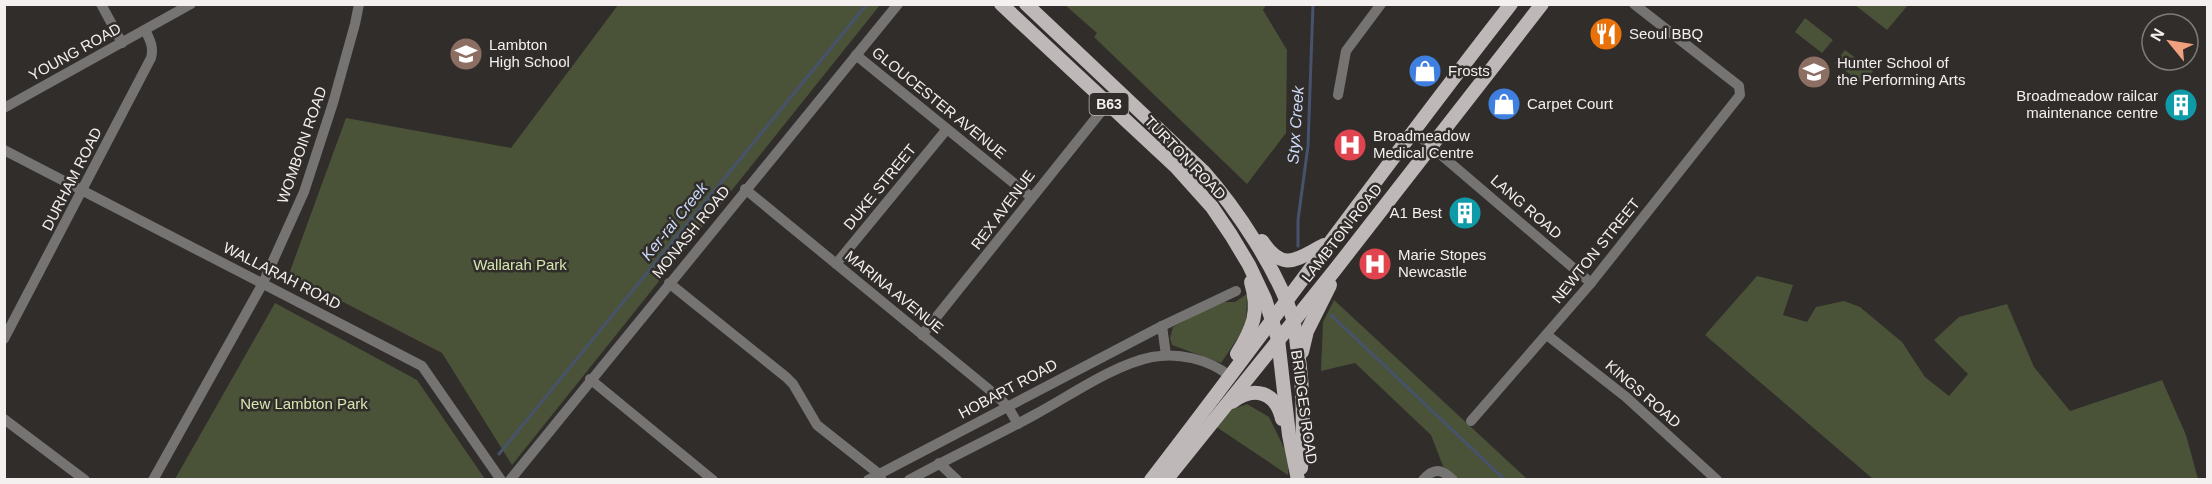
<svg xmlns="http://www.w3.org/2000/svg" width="2212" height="484" font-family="Arial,sans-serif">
  <rect width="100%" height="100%" fill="#312d2b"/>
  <g fill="#4a5238">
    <path d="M618 5H880L512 465 442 353 289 274 346 118 511 148Z"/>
    <path d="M1065 5H1266L1263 10 1287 50 1286 133 1247 184 1094 37 1097 33Z"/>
    <path d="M1855 5H1908L1887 30Z"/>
    <path d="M1805 18 1833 40 1822 53 1795 32Z"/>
    <path d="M1845 50 1873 71 1863 84 1835 63Z"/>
    <path d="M1757 276 1793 285 1783 315 1807 322 1816 307 1844 301 1860 307 1902 342 1925 377 1949 396 1968 374 1934 340 1959 317 2007 304 2034 367 2070 411 2162 380 2186 435 2198 479H1873L1705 335Z"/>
    <path d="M1247 294 1246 326 1221 363 1172 345 1170 338 1173 327 1220 302H1235Z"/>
    <path d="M1334 300 1527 479H1457L1443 466 1431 435 1355 363 1321 371 1323 322Z"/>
    <path d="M275 303 417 380 485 479H175Z"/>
    <path d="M1247 404 1269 417 1289 458 1288 475 1215 426 1222 413Z"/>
  </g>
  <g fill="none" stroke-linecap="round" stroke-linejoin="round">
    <g stroke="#47536c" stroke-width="3">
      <path d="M1298 246V220L1308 146 1313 4"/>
      <path d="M1331 315 1505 480"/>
      <path d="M499 454 867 4"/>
      <path d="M478 480 480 478"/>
    </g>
    <g stroke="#767373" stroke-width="10">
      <path d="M101 4 122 43"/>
      <path d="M856 55 1031 197"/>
      <path d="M1338 95 1346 51 1381 4"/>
      <path d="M4 108 191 4"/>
      <path d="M1413 131 1591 283"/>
      <path d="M4 150 422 366 501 480"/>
      <path d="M745 189 997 396 1008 407 1018 424"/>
      <path d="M836 264 947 129"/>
      <path d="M669 283 786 377 793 384 817 425 879 474 881 478"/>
      <path d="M1162 326 1166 355"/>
      <path d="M922 335 1108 103"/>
      <path d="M1547 335 1626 397 1717 480"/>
      <path d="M4 339 151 58C154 47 150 40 145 30"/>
      <path d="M590 379 713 480"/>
      <path d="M4 419 85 480"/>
      <path d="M1471 421 1591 283 1740 95 1739 86 1634 4"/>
      <path d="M939 463 957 480"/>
      <path d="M153 480 263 283 304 192 333 103 355 24 359 4"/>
      <path d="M510 480 898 4"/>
      <path d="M868 480 1162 326 1236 291"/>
      <path d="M909 480C951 457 994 437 1036 414 1071 395 1113 365 1152 357 1178 352 1208 359 1230 376"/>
      <path d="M1423 480C1434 467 1442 469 1453 480"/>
    </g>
    <g stroke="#beb8b9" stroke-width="14">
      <path d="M1001 4 1177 168 1212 207 1231 235 1249 265 1265 299 1278 339 1289 435 1298 480"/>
      <path d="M1026 4 1203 171C1236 208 1278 271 1293 319 1295 327 1296 337 1297 346 1304 387 1304 427 1301 468"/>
      <path d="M1262 241C1284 274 1298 258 1324 245"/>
      <path d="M1302 352 1307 331 1330 285"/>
      <path d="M1237 354C1253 328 1260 312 1251 282"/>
      <path d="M1232 402C1254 385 1276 392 1282 419"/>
      <path d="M1151 480C1273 322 1388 161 1511 4"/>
      <path d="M1166 480 1334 271 1542 4"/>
    </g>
  </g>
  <defs>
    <symbol id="restaurant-disc" viewBox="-11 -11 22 22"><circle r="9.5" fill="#e8710a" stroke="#312d2b"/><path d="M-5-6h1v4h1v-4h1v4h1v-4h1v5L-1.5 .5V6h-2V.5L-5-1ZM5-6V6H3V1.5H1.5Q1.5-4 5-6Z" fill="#fff"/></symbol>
    <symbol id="school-disc" viewBox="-11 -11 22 22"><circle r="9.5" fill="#8d6e63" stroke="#312d2b"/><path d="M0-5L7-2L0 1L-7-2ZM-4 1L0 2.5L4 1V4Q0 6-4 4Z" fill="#fff"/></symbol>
    <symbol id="shop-disc" viewBox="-11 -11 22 22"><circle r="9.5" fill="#3f7fe0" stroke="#312d2b"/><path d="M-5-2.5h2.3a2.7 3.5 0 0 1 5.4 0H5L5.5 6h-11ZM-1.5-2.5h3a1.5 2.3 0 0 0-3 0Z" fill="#fff"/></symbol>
    <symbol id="building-disc" viewBox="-11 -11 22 22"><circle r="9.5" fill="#0f9aa8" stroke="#312d2b"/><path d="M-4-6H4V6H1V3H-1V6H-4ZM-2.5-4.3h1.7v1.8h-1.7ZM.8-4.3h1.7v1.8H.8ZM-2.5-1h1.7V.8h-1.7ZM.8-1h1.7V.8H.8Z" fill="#fff"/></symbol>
    <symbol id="hospital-disc" viewBox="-11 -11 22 22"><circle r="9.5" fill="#e0444e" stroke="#312d2b"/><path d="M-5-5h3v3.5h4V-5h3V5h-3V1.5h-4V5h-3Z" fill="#fff"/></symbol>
  </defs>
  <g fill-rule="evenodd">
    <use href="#restaurant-disc" x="1587" y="15" width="38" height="38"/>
    <use href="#school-disc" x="447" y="35" width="38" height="38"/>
    <use href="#shop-disc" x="1406" y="52" width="38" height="38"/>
    <use href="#school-disc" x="1795" y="53" width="38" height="38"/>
    <use href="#shop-disc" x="1485" y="85" width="38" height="38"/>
    <use href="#building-disc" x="2162" y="86" width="38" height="38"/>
    <use href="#hospital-disc" x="1331" y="126" width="38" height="38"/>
    <use href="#building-disc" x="1446" y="194" width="38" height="38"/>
    <use href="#hospital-disc" x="1356" y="245" width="38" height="38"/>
  </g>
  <g text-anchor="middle" stroke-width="5" stroke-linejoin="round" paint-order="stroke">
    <rect fill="#312d2b" stroke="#b9b6b4" stroke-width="1.5" x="1089.5" y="93" width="39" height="22" rx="4.5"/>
    <g font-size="14" font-weight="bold" fill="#f3f0ef">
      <text x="1109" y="109">B63</text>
    </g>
    <g font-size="15" fill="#f3f0ef" stroke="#312d2b" text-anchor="start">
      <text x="1629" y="39">Seoul BBQ</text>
      <text x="489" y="50">Lambton<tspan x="489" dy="17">High School</tspan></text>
      <text x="1837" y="68">Hunter School of<tspan x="1837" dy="17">the Performing Arts</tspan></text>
      <text x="1448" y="76">Frosts</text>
      <text x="2158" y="101" text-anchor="end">Broadmeadow railcar<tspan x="2158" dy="17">maintenance centre</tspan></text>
      <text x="1527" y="109">Carpet Court</text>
      <text x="1373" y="141">Broadmeadow<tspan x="1373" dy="17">Medical Centre</tspan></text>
      <text x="1442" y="218" text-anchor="end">A1 Best</text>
      <text x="1398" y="260">Marie Stopes<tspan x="1398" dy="17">Newcastle</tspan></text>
    </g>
    <g font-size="15" fill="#f3f0ef" stroke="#312d2b">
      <text transform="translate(75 52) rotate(-29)" y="5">YOUNG ROAD</text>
      <text transform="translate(939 103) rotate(39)" y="5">GLOUCESTER AVENUE</text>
      <text transform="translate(302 145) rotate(-71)" y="5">WOMBOIN ROAD</text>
      <text transform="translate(1185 158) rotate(46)" y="5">TURTON ROAD</text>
      <text transform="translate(72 179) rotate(-63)" y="5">DURHAM ROAD</text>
      <text transform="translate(880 187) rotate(-51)" y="5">DUKE STREET</text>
      <text transform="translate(1526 207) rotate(41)" y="5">LANG ROAD</text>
      <text transform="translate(1003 210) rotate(-53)" y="5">REX AVENUE</text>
      <text transform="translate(691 232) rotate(-51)" y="5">MONASH ROAD</text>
      <text transform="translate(1342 233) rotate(-52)" y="5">LAMBTON ROAD</text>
      <text transform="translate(1596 251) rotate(-51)" y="5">NEWTON STREET</text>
      <text transform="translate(282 276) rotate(27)" y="5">WALLARAH ROAD</text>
      <text transform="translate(894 292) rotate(39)" y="5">MARINA AVENUE</text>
      <text transform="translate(1008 389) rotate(-28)" y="5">HOBART ROAD</text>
      <text transform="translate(1643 394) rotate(41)" y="5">KINGS ROAD</text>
      <text transform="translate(1304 407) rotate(82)" y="5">BRIDGES ROAD</text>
    </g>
    <g font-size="15" fill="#d6e7b1" stroke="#312d2b">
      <text x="520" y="270">Wallarah Park</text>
      <text x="304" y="409">New Lambton Park</text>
    </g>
    <g font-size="16" font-style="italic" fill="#cddcfa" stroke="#312d2b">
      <text transform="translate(1295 125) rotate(-86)" y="6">Styx Creek</text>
      <text transform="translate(674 221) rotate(-51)" y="6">Ker-rai Creek</text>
    </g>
  </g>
  <rect width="2212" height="484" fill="none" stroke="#f3f0ef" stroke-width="12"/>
  <g transform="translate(2170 42) rotate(300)"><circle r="28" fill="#312d2b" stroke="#7f7b79" stroke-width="1.5"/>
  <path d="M0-4.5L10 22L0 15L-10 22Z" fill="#f2a17e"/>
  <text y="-9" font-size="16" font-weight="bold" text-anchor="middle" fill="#f3f0ef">N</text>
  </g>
</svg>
